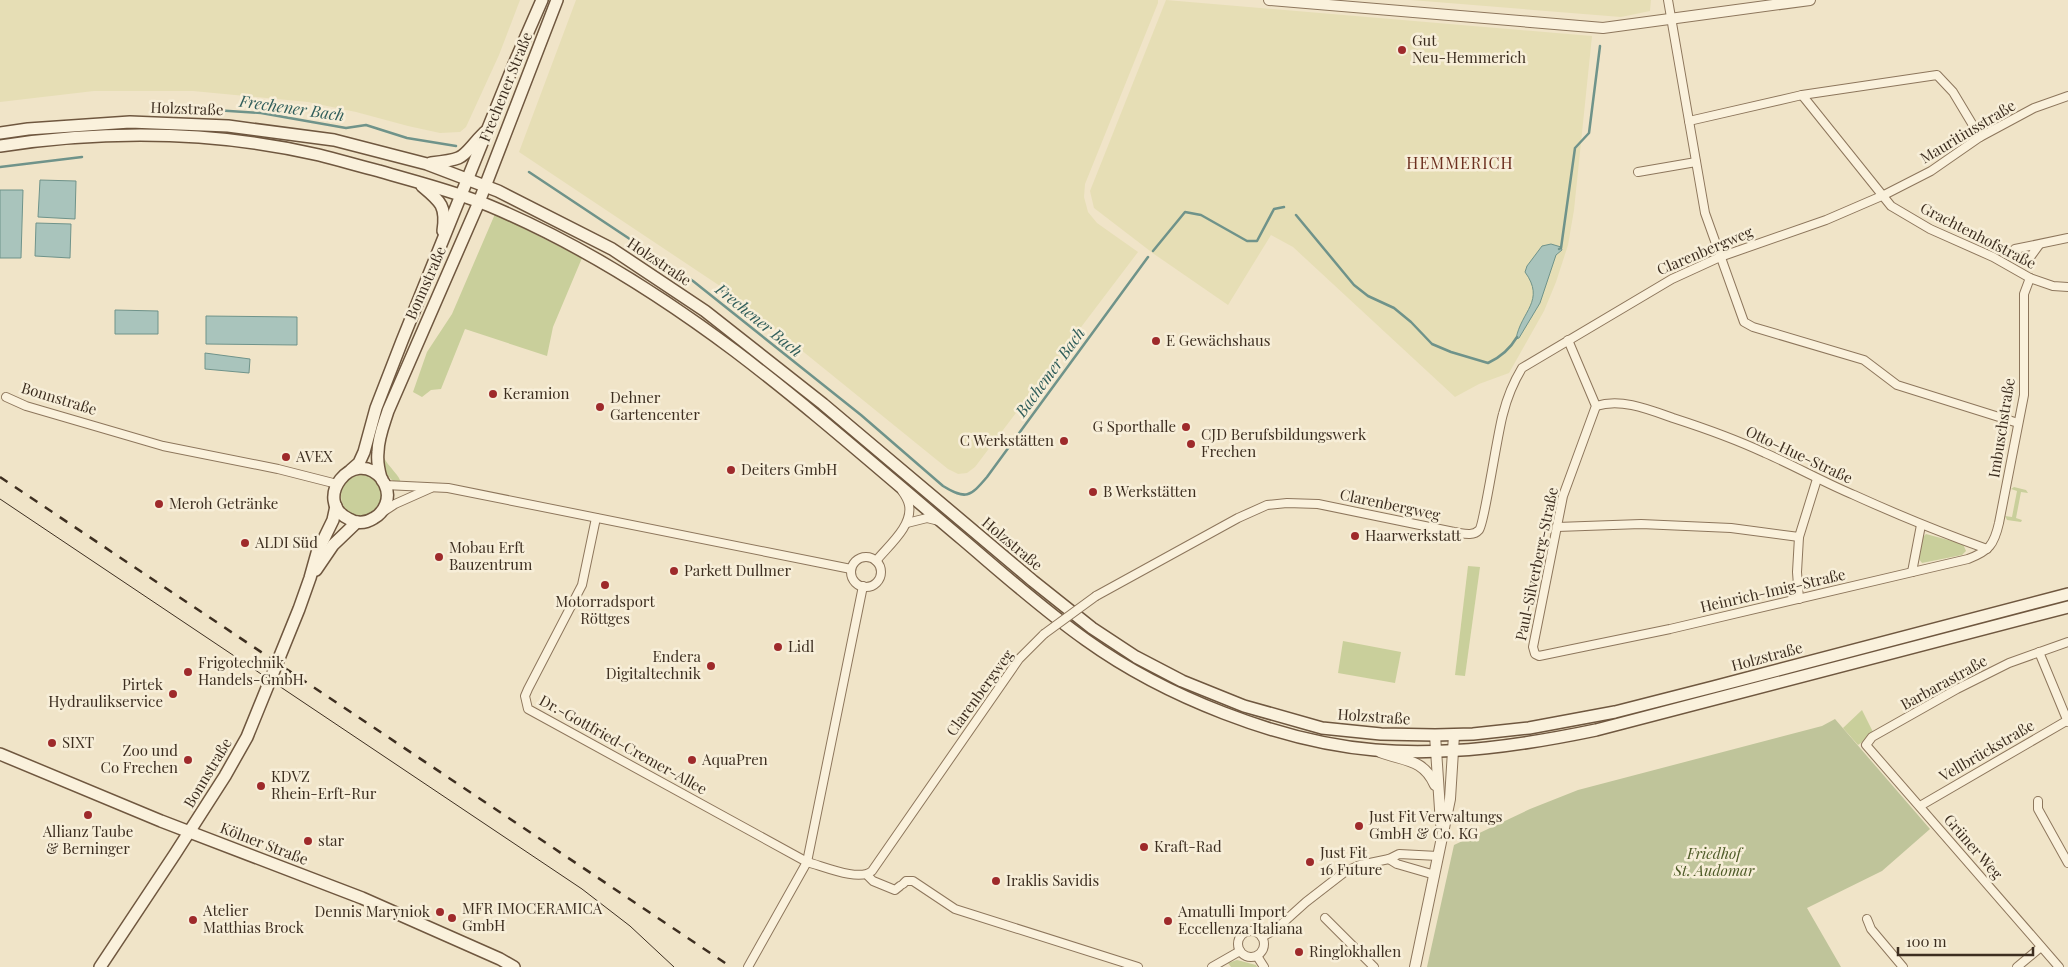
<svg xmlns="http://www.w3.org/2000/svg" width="2068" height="967" font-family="'Playfair Display',serif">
  <rect width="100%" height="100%" fill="#f0e4c8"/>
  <g fill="#e6deb5">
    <path d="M0 0H520L499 55 466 127 460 132 440 133 408 126 356 112 308 102 193 91H94L0 102Z"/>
    <path d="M576 0H1158V3L1085 184 1084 197 1088 212 1097 223 1138 252 975 467 967 473 958 474 948 469 732 294 519 152Z"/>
    <path d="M1166 0 1592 36 1574 210 1568 245 1556 282 1544 311 1509 373 1479 384 1455 397 1293 247 1271 235 1228 305 1154 254 1094 208 1090 191Z"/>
    <path d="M1411 0H1651L1650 11 1621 17Z"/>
  </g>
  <g fill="#c9cf9b">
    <path d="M495 214 582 258 553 327 547 356 465 329 441 389 431 390 422 397 413 392 427 352 452 314Z"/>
    <path d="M383 456C388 467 401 476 401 484 389 483 381 467 383 456Z"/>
    <circle cx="362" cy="496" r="21"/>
    <path d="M2014 487 2026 490 2028 493 2021 492 2016 518 2022 520 2021 522 2007 520 2005 516 2012 517 2017 491 2011 489Z"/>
    <path d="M1926 534 1963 544 1966 551 1962 555 1922 563 1919 559 1923 537Z"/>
    <path d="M1468 566 1480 567 1465 676 1455 675Z"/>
    <path d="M1343 641 1401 652 1395 683 1338 673Z"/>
    <path d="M1862 710 1874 734 1858 745 1843 728Z"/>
    <path d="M1237 960 1256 965 1257 967H1231L1228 963Z"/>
  </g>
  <path fill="#bfc49a" d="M1835 719 1930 829 1882 871 1807 908 1841 967H1427L1454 845 1530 809 1578 790 1822 726Z"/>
  <g fill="#a9c4bc" stroke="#6f938a">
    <path d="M40 180 76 181 75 219 38 217Z"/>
    <path d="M0 190H23L21 258H0Z"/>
    <path d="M36 223 71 224 70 258 35 256Z"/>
    <path d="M1551 244 1561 247 1562 250 1556 255 1540 303 1519 338 1516 339C1521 311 1546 301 1525 272L1527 266 1542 246Z"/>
    <path d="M115 310 158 311V334H115Z"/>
    <path d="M206 316 297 317V345L206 344Z"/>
    <path d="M205 353 250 359 249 373 205 369Z"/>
  </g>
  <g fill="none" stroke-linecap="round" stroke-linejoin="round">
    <g stroke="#6f938a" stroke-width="2.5">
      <path d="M153 106 261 113 346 128 366 125 407 138 456 146"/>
      <path d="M0 167 82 157"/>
      <path d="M529 172 693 281 861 415 943 486C966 500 970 497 987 477L1148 257"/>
      <path d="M1296 215 1354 285 1368 296 1394 308 1411 322 1432 344 1451 352 1488 363C1501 357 1510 349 1517 337"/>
      <path d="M1559 249 1561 248 1575 148 1589 133 1600 46"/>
      <path d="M1153 251 1185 212 1201 215 1247 241H1257L1274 209 1284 207"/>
    </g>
    <defs>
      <g id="minor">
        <path d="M1668 0 1705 213 1744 322 1753 327 1864 360 1897 385 2018 423"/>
        <path d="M1802 95 1937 75 1953 92 1980 137"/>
        <path d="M1689 121 1802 95 1891 206 1930 229 1993 257 2030 278 2053 286 2068 287"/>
        <path d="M1638 172 1696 162"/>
        <path d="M2015 249 2068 238"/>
        <path d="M2031 256 2039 245"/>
        <path d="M1568 340 1596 406 1563 496 1533 647 1535 654 1539 656 1670 629 1968 559C1989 551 1994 545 1999 523L2024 395V294L2030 278"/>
        <path d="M6 397 26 406 163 446 278 469 337 484"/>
        <path d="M1596 406C1621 398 1648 409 1673 418 1704 428 1735 439 1765 453 1795 466 1823 482 1854 495 1898 515 1942 533 1987 549"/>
        <path d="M385 485 448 488 851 569"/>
        <path d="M383 512 395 504 431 488"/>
        <path d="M596 518 582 585 528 689 525 696 528 709 807 862C823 866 859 882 872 871L1019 659 1044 634"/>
        <path d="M907 523 927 518 939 521"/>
        <path d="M1557 527 1641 524 1731 528 1799 537"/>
        <circle cx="866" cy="572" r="15"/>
        <path d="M876 561C888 546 913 526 909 505 908 500 905 495 902 491"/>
        <path d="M1912 572 1921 525"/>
        <path d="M1096 596 1238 518 1267 505 1287 503 1318 504 1454 532C1462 533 1473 537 1479 530 1484 525 1498 430 1503 414 1507 398 1513 383 1522 368L1672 279 1720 257 1826 220 1884 195 1931 171 1980 137 2034 108 2068 96"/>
        <path d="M1799 599 1797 572 1799 537 1817 479"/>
        <path d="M2039 652 2068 722"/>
        <path d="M2038 801V809L2068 863"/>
        <path d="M1920 806 2068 720"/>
        <path d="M1389 859 1397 864 1435 875"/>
        <path d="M867 875 873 881 895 890 900 886"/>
        <path d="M903 884 906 881H913L955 909 1138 967"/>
        <path d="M1325 918 1374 967"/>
        <path d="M1867 919 1871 929 1903 967"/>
        <circle cx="1251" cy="944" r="13"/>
        <path d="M1262 937 1276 929 1306 902 1346 871 1360 865 1389 859 1399 854 1438 856"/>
        <path d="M1257 956 1264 967"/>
        <path d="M748 967 807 862 863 586"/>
        <path d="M1212 967 1240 951"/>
        <path d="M2017 967 2041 947"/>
        <path d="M2059 967 1866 745 1872 737 1957 689 2009 663 2068 642"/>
      </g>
      <g id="tertiary">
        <path d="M1269 0 1603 28 1810 0"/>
        <path d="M1435 735 1441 824"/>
        <path d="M1380 752C1403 761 1423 758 1435 785"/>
        <path d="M1415 967 1450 799 1454 735"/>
      </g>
      <g id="secondary">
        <path d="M0 133 28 129 130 122 228 126 334 140 427 164 498 191 612 249 705 311 823 404 1033 581 1092 628 1136 657 1182 681 1244 706 1322 728 1381 734 1435 735 1473 734 1529 728 1615 712 1713 687 2068 594"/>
        <path d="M0 146C105 130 215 131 319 155 339 160 359 166 379 171 416 182 454 191 490 206 578 243 659 294 735 351 813 410 887 476 962 539 1002 573 1042 609 1086 640 1164 696 1279 742 1375 750 1450 756 1524 745 1596 730L2068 607"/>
        <path d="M431 163C469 159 460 157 485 132"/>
        <path d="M422 186C440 201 447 206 443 231"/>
        <path d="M351 470 359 463 364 452 376 408 402 341 514 64 542 0"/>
        <path d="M382 479C353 445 311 501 349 519 357 524 366 523 374 518 385 512 391 497 385 485 383 480 383 483 381 478 379 471 377 460 378 452 378 438 384 424 388 411L479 202 557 0"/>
        <path d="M316 570 333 545 357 522"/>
        <path d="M0 754 161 821 362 898 500 959 514 967"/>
        <path d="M100 967 175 854 225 776 247 737 299 609 310 578 317 553 333 520 336 506"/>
      </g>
    </defs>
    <use href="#minor" stroke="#8d765c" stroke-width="10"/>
    <use href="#tertiary" stroke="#8d765c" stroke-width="12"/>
    <use href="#secondary" stroke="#6f573f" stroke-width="14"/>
    <use href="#minor" stroke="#faf1dc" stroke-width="8"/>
    <use href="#tertiary" stroke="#faf1dc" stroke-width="10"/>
    <use href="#secondary" stroke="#faf1dc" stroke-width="11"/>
    <path stroke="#3d2e20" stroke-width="1" d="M0 499 582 889 630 926 674 967"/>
    <path stroke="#3d2e20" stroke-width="2.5" stroke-dasharray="9 9" stroke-linecap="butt" d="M0 477 731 967"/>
    <defs>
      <path id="minor-bridge" d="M1044 634 1096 596"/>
    </defs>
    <use href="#minor-bridge" stroke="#8d765c" stroke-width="10" stroke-linecap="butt"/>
    <use href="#minor-bridge" stroke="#faf1dc" stroke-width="8"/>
  </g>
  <g fill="#9e2a2b" stroke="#f7eed8" stroke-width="2">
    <circle cx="1402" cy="50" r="5"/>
    <circle cx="1156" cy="341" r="5"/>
    <circle cx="493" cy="394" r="5"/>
    <circle cx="600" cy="407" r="5"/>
    <circle cx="1186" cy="427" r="5"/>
    <circle cx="1064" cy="441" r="5"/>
    <circle cx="1191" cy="444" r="5"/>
    <circle cx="286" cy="457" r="5"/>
    <circle cx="731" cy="470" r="5"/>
    <circle cx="1093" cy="492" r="5"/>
    <circle cx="159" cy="504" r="5"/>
    <circle cx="1355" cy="536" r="5"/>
    <circle cx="245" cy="543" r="5"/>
    <circle cx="439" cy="557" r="5"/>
    <circle cx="674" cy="571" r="5"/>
    <circle cx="605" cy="585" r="5"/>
    <circle cx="778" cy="647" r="5"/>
    <circle cx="711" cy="666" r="5"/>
    <circle cx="188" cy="672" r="5"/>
    <circle cx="173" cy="694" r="5"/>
    <circle cx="52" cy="743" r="5"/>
    <circle cx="188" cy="760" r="5"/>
    <circle cx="692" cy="760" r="5"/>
    <circle cx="261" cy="786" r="5"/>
    <circle cx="88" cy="815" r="5"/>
    <circle cx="1359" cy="826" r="5"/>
    <circle cx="308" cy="841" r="5"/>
    <circle cx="1144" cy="847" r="5"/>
    <circle cx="1310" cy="862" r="5"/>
    <circle cx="996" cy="881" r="5"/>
    <circle cx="440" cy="912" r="5"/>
    <circle cx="452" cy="918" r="5"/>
    <circle cx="193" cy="920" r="5"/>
    <circle cx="1168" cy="921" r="5"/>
    <circle cx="1299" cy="952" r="5"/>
  </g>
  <g text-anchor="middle" stroke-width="5" stroke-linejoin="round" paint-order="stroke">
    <g font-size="15" fill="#3d2e20" stroke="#f7eed8" text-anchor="start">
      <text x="1412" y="46">Gut<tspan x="1412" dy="17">Neu-Hemmerich</tspan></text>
      <text x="1166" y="346">E Gewächshaus</text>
      <text x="503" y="399">Keramion</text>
      <text x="610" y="403">Dehner<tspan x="610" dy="17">Gartencenter</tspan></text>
      <text x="1176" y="432" text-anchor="end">G Sporthalle</text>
      <text x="1201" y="440">CJD Berufsbildungswerk<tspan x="1201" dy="17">Frechen</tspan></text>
      <text x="1054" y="446" text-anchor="end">C Werkstätten</text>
      <text x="296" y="462">AVEX</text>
      <text x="741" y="475">Deiters GmbH</text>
      <text x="1103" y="497">B Werkstätten</text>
      <text x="169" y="509">Meroh Getränke</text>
      <text x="1365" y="541">Haarwerkstatt</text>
      <text x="255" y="548">ALDI Süd</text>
      <text x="449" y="553">Mobau Erft<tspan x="449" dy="17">Bauzentrum</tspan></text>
      <text x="684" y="576">Parkett Dullmer</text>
      <text x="605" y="607" text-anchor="middle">Motorradsport<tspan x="605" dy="17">Röttges</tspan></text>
      <text x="788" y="652">Lidl</text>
      <text x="701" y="662" text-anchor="end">Endera<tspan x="701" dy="17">Digitaltechnik</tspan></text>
      <text x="198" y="668">Frigotechnik<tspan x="198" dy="17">Handels-GmbH</tspan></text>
      <text x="163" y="690" text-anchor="end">Pirtek<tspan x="163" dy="17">Hydraulikservice</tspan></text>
      <text x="62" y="748">SIXT</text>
      <text x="178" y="756" text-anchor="end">Zoo und<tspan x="178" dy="17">Co Frechen</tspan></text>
      <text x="702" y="765">AquaPren</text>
      <text x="271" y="782">KDVZ<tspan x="271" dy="17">Rhein-Erft-Rur</tspan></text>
      <text x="1369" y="822">Just Fit Verwaltungs<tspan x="1369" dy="17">GmbH &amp; Co. KG</tspan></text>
      <text x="88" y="837" text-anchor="middle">Allianz Taube<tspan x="88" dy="17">&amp; Berninger</tspan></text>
      <text x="318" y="846">star</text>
      <text x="1154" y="852">Kraft-Rad</text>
      <text x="1320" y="858">Just Fit<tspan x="1320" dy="17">16 Future</tspan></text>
      <text x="1006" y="886">Iraklis Savidis</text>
      <text x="462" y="914">MFR IMOCERAMICA<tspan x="462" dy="17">GmbH</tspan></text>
      <text x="203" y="916">Atelier<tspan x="203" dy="17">Matthias Brock</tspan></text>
      <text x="430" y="917" text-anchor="end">Dennis Maryniok</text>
      <text x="1178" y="917">Amatulli Import<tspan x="1178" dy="17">Eccellenza Italiana</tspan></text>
      <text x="1309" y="957">Ringlokhallen</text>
    </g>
    <g font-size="15" fill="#3d2e20" stroke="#f7eed8">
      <text transform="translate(506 87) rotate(-68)" y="5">Frechener Straße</text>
      <text transform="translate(187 109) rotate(2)" y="5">Holzstraße</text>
      <text transform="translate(1968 132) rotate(-31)" y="5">Mauritiusstraße</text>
      <text transform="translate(1978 236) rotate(27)" y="5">Grachtenhofstraße</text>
      <text transform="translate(1705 251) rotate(-23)" y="5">Clarenbergweg</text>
      <text transform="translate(659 262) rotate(34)" y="5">Holzstraße</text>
      <text transform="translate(426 283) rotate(-66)" y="5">Bonnstraße</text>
      <text transform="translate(59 399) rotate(17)" y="5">Bonnstraße</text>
      <text transform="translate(2002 428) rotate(-81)" y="5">Imbuschstraße</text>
      <text transform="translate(1799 455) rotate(25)" y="5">Otto-Hue-Straße</text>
      <text transform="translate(1390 505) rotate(12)" y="5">Clarenbergweg</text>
      <text transform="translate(1012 544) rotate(40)" y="5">Holzstraße</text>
      <text transform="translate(1537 564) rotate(-78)" y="5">Paul-Silverberg-Straße</text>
      <text transform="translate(1773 591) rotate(-13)" y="5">Heinrich-Imig-Straße</text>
      <text transform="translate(1767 657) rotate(-15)" y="5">Holzstraße</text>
      <text transform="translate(1944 683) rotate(-29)" y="5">Barbarastraße</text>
      <text transform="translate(980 693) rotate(-54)" y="5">Clarenbergweg</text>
      <text transform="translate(1374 717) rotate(4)" y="5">Holzstraße</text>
      <text transform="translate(623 745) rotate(29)" y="5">Dr.-Gottfried-Cremer-Allee</text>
      <text transform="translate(1987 751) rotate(-30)" y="5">Vellbrückstraße</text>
      <text transform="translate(208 773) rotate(-59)" y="5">Bonnstraße</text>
      <text transform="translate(264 844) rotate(21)" y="5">Kölner Straße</text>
      <text transform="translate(1973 847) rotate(49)" y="5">Grüner Weg</text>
    </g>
    <g font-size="15" font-style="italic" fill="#4d5a26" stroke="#f7eed8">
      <text x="1714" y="859">Friedhof<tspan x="1714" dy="17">St. Audomar</tspan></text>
    </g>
    <g font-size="16" font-style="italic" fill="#2f5d5a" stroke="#f7eed8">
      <text transform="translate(292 108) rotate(8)" y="6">Frechener Bach</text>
      <text transform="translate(759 320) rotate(39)" y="6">Frechener Bach</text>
      <text transform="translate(1050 372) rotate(-54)" y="6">Bachemer Bach</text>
    </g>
    <g font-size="16" letter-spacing="1" fill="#6b2e1e" stroke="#f7eed8">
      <text x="1460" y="169">HEMMERICH</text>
    </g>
  </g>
  <path d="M1898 947v8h135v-8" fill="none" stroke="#3d2e20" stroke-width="2.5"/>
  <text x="1906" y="947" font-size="15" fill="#3d2e20" stroke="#f7eed8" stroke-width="4" paint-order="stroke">100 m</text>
</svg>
